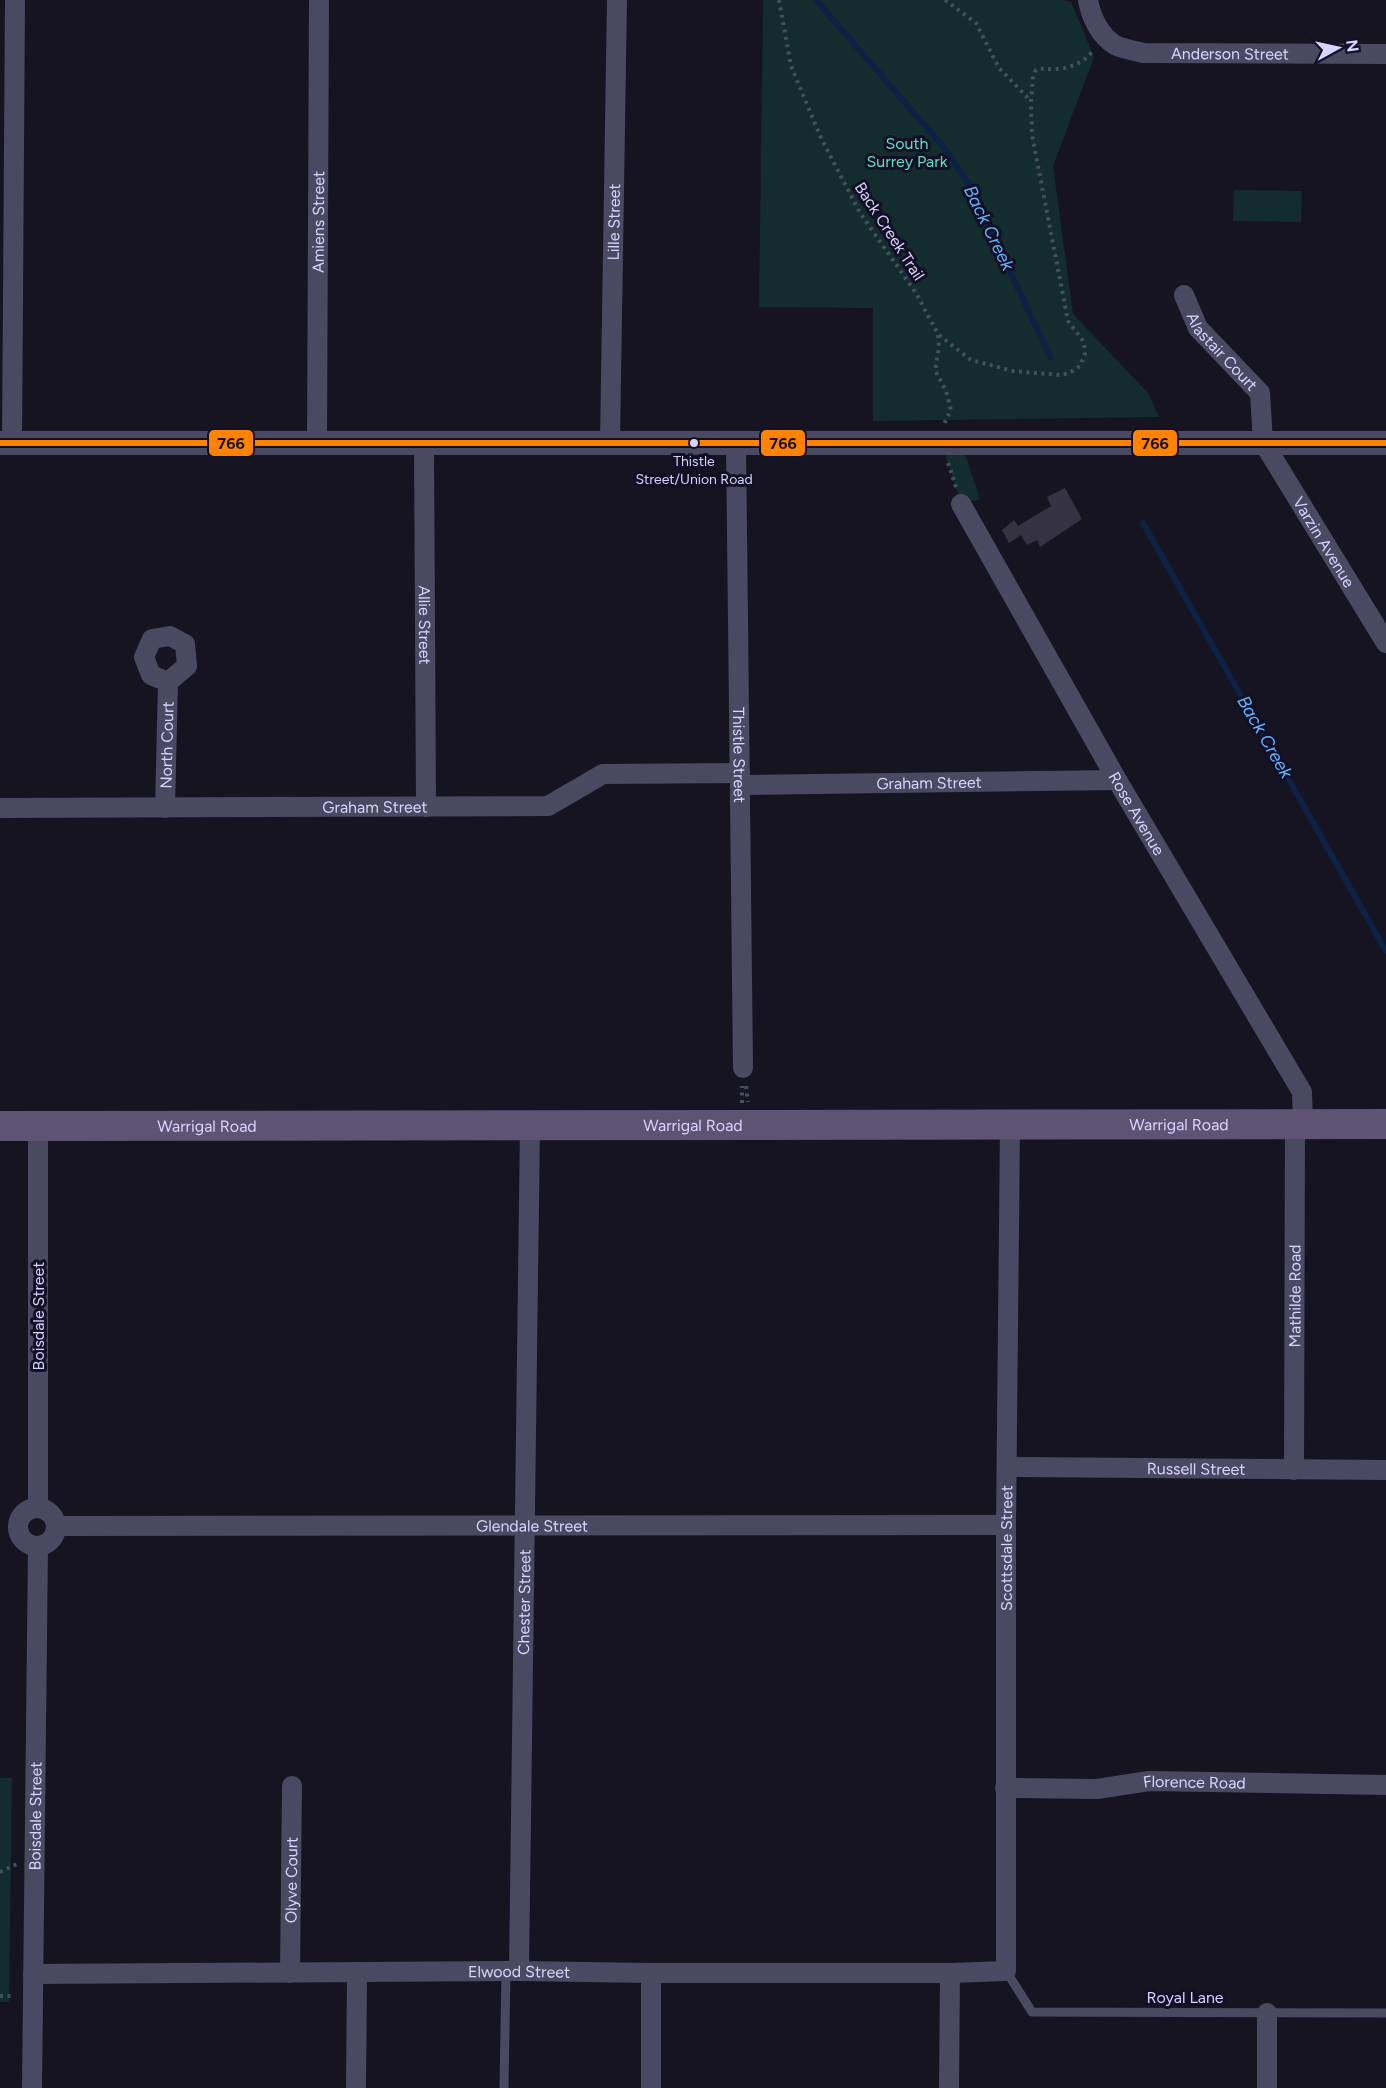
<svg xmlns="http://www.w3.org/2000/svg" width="1386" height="2088" font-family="Figtree,sans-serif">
  <rect width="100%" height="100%" fill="#161421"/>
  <g fill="#132c2d">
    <path d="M763 0H1062L1071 2 1094 57 1053 166 1073 314 1148 393 1159 417 873 421V308L759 307Z"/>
    <path d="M1234 190 1302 191 1301 222 1233 221Z"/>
    <path d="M963 448 980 499 961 504 945 453Z"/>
    <path d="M0 1778H12L9 2002H0Z"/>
  </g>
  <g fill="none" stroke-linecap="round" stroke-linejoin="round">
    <g stroke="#0d2144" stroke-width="6">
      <path d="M816 0 946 150 968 183 1051 358"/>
      <path d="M1143 523 1386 951"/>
    </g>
  </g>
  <path fill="#343243" d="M1065 488 1082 519 1040 547 1037 540 1027 545 1021 535 1009 543 1002 530 1014 520 1018 526 1051 506 1047 497Z"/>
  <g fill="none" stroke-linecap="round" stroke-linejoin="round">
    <g stroke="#44505f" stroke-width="4" stroke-dasharray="3 4.5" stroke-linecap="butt">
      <path d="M779 0 791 66 821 138 860 213 916 293 938 334 939 347 935 370 946 391 951 410 944 424"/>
      <path d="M945 0 976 23 999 68 1030 100"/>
      <path d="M939 335 971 360 1013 371 1060 375 1069 373 1080 366 1085 354 1084 342 1068 321 1032 135 1031 101 1033 76 1036 70C1044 67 1048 70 1056 69 1070 69 1087 61 1094 49"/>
      <path d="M948 463 956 487"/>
      <path d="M746 1086 748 1102"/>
      <path d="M742 1103V1086"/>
      <path d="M0 1872 17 1864"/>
      <path d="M0 1996H14"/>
    </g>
    <g stroke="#4a4962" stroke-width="9">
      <path d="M1006 1971 1032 2012 1386 2013"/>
      <path d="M504 2088 506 1971"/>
    </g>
    <g stroke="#4a4962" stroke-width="20">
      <path id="s1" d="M1088 0C1091 17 1100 36 1115 45 1123 49 1135 51 1144 53L1386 54"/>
      <path id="s2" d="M1184 295 1198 328 1260 393 1263 442 1386 643"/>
      <path id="s3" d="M317 442 319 0"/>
      <path id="s4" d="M610 442 617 0"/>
      <path d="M12 443 15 0"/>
      <path id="s5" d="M424 443 426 807"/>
      <path id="s6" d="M736 443 743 1068"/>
      <path id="s7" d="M961 504 1117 780 1302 1092 1303 1124"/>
      <path id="s8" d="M740 785 1117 780"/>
      <path id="s9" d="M0 808 548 806 603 774 740 773"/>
      <path id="s10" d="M165 808 168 682 187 666 185 644 170 636 152 639 144 657 151 675 168 682"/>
      <path id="s11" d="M1007 1467 1386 1470"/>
      <path id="s12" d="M1294 1470 1295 1124"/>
      <path d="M38 1507V1126"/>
      <circle cx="37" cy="1527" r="19"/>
      <path id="s13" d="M56 1526 1006 1525"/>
      <path id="s14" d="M1005 1788 1097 1789 1149 1781 1386 1785"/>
      <path id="s15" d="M519 1971 530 1125"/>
      <path id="s16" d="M290 1973 292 1786"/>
      <path id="s17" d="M33 1974 519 1971 651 1973H950L1006 1971V1525L1010 1125"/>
      <path d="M1267 2013V2088"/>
      <path id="s18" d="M32 2088 38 1546"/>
      <path d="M356 2088 357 1973"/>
      <path d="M651 2088V1973"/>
      <path d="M949 2088 950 1973"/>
    </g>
    <path stroke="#4a4962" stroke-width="24" d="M0 443H1386"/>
    <path stroke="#5e5373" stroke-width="30" id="s19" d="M0 1126 1386 1124"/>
    <defs>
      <path id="bus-1" d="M0 443H1386"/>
    </defs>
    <use href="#bus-1" stroke="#130f26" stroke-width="10"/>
    <use href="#bus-1" stroke="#ff8200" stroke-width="6"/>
  </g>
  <circle fill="#d9d4ff" stroke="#130f26" stroke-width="2" cx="694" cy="443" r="5"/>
  <g text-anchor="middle" stroke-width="6" stroke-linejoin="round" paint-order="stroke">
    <g font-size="14" fill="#d9d4ff" stroke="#130f26">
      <text x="694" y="466">Thistle<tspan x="694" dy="18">Street/Union Road</tspan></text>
    </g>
    <g font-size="16" fill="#d9d4ff" stroke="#130f26">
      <text dy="6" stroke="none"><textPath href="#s1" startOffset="170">Anderson Street</textPath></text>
      <text dy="6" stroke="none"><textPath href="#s3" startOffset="220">Amiens Street</textPath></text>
      <text dy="6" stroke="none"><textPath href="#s4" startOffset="220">Lille Street</textPath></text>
      <text transform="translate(890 231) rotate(57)" y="6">Back Creek Trail</text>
      <text dy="6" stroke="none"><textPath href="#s2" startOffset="69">Alastair Court</textPath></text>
      <text dy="6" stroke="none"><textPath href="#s2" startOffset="292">Varzin Avenue</textPath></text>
      <text dy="6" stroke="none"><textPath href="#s5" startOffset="182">Allie Street</textPath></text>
      <text dy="6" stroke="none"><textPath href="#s10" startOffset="63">North Court</textPath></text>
      <text dy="6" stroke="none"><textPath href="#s6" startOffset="312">Thistle Street</textPath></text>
      <text dy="6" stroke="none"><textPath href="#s8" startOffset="189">Graham Street</textPath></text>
      <text dy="6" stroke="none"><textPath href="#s9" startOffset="375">Graham Street</textPath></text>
      <text dy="6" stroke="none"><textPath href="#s7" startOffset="356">Rose Avenue</textPath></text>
      <text dy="6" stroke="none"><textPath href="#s19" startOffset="1179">Warrigal Road</textPath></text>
      <text dy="6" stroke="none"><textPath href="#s19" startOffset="207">Warrigal Road</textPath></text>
      <text dy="6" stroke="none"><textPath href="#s19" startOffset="693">Warrigal Road</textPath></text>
      <text dy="6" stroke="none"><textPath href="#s12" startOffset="174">Mathilde Road</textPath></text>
      <text transform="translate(38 1316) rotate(-90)" y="6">Boisdale Street</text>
      <text dy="6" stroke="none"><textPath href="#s11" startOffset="189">Russell Street</textPath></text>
      <text dy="6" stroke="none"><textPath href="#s13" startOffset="476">Glendale Street</textPath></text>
      <text dy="6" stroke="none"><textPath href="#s17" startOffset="1396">Scottsdale Street</textPath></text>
      <text dy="6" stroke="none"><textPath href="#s15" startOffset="369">Chester Street</textPath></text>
      <text dy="6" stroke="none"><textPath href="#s14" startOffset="190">Florence Road</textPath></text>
      <text dy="6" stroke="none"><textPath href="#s18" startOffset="272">Boisdale Street</textPath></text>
      <text dy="6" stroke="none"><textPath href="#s16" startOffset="93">Olyve Court</textPath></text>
      <text dy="6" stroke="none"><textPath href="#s17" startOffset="486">Elwood Street</textPath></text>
      <text x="1185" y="2003">Royal Lane</text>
    </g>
    <g font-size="16" fill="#5fe0c0" stroke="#130f26">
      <text x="907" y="149">South<tspan x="907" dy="18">Surrey Park</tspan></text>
    </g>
    <g font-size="18" font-style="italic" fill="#62b6ff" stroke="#130f26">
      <text transform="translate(989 228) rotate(64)" y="6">Back Creek</text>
      <text transform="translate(1265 737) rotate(60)" y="6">Back Creek</text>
    </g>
  </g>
  <g stroke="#130f26" stroke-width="2">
    <rect x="208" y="429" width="46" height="28" rx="6" fill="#ff8200"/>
    <rect x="760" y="429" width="46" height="28" rx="6" fill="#ff8200"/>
    <rect x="1132" y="429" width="46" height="28" rx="6" fill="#ff8200"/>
  </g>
  <g font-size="16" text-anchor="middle" font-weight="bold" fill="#111">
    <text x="231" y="449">766</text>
    <text x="783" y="449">766</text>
    <text x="1155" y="449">766</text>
  </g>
  <g transform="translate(1338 48) rotate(82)" stroke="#130f26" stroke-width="4.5" paint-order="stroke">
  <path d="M0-4.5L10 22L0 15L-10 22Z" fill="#d9d4ff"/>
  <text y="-9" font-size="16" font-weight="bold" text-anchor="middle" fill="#d9d4ff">N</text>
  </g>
</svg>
